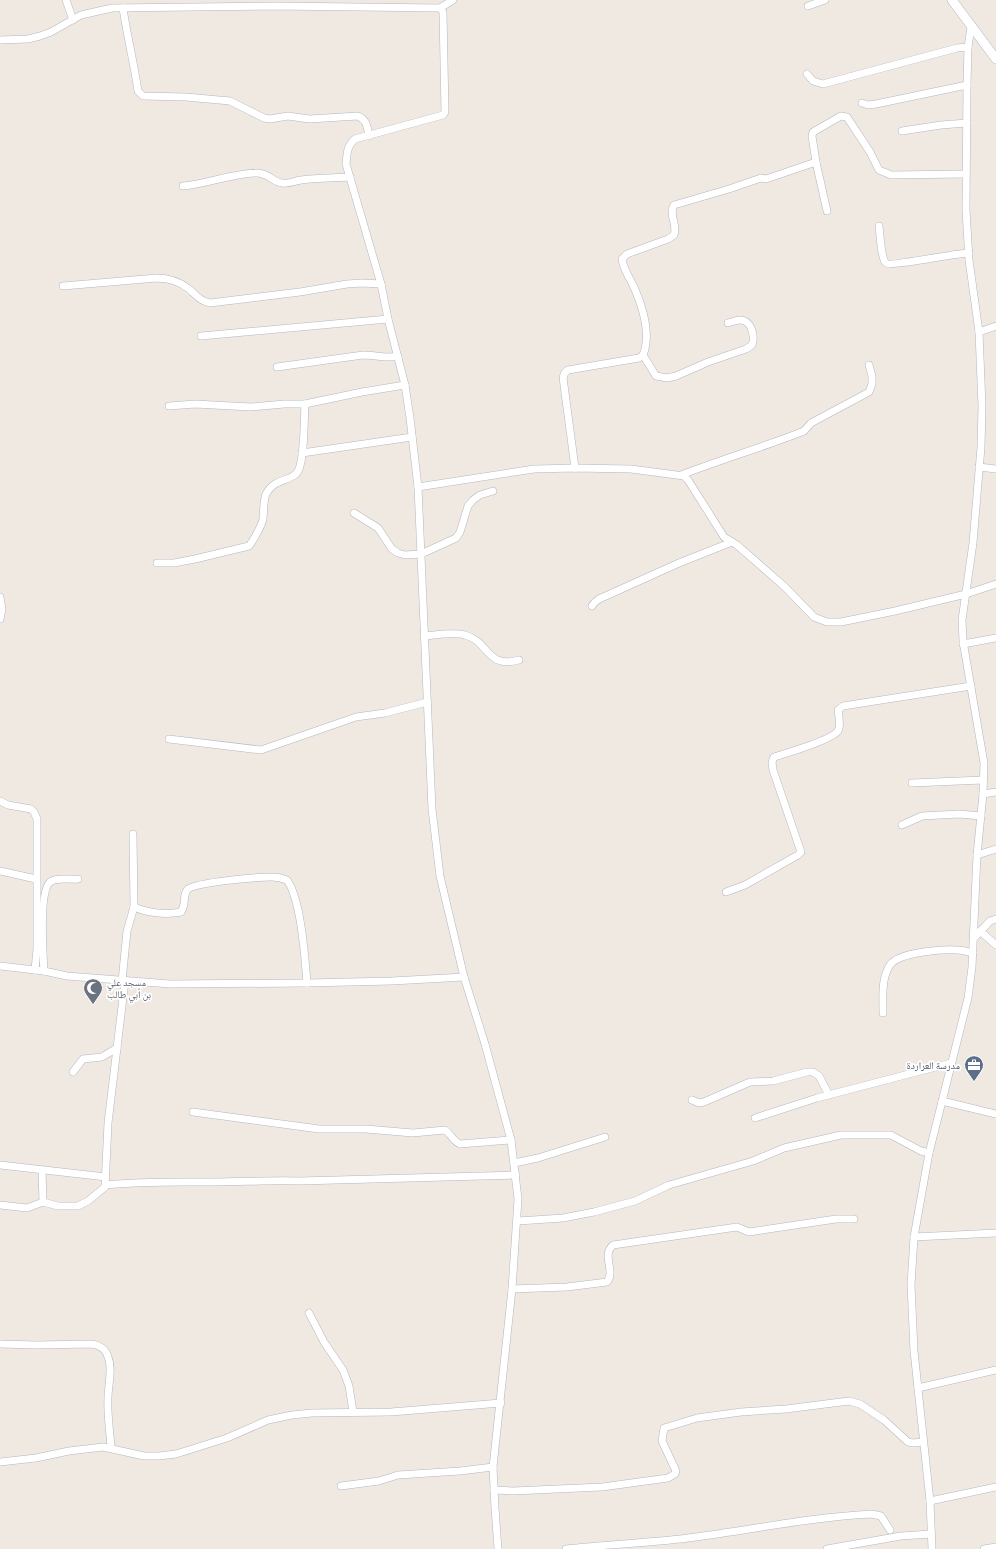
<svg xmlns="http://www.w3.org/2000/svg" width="996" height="1549" font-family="'Source Sans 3','Noto Naskh Arabic',sans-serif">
  <rect width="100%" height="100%" fill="#efe9e1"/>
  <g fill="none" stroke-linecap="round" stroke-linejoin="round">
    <defs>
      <g id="minor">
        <path d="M66 0 73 20"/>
        <path d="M808 6 825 0"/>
        <path d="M123 8C127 36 134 63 138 91L143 96 186 97 230 101 264 118 270 119 288 116 309 119 358 116C367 120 367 126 369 136"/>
        <path d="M440 8 453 0"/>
        <path d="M0 40 28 39 40 36 51 32 81 15 112 8 276 6 440 8 443 12 445 112 443 115 355 139C347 146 347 153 346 164L381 284 388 319 405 385 410 418 418 487 432 809 440 876 464 977 485 1044 511 1140 518 1199 512 1289 493 1467 495 1508 498 1549"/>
        <path d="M807 74 813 81 823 84 957 48 968 47"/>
        <path d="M862 103 868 105 876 104 967 85"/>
        <path d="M902 131 941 125 967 123"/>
        <path d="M816 162 827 211"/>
        <path d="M183 186C208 184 229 174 255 173 269 172 273 183 283 183 289 184 295 181 301 180 317 178 334 178 350 177"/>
        <path d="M879 226C880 233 881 259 886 263 890 267 956 253 969 253"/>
        <path d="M63 286 157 278C169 278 179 281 189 289 196 295 200 301 210 303L300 292 347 284 362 283 381 284"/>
        <path d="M979 332 996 326"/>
        <path d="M201 336 388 319"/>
        <path d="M643 355 656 376 667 378 676 376 708 362 746 349 752 345C755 337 752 320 740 320 736 320 732 322 728 323"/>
        <path d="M277 367 363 355C375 355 386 359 398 356"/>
        <path d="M169 406 195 404 251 407 284 404H305L362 392 405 385"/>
        <path d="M302 453 412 437"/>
        <path d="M979 467 996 469"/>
        <path d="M575 468 564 385C563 379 562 374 568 370L639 358 643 355C652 333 642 305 633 285 629 277 623 268 622 259L627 254 668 239 674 235C678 224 668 215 674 205L729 189 761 178 766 179 816 162 812 136 813 132 841 116 847 117 870 152 879 170 891 175 965 174"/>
        <path d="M681 475C720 460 760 448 799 433L804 431 811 423 869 392 872 384V376L869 365"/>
        <path d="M418 487 534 469 575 468 631 469 684 476 688 480 724 537 737 545 785 587 814 617 827 622H841L895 611 966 594 996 584"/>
        <path d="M354 513 378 528 392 549 398 553 405 555 421 554 456 538 460 532 468 506 473 500 480 495 493 491"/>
        <path d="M157 563H174L195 559 249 546C253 541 262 525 263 519 264 511 263 502 266 494 274 479 286 482 296 474 305 466 304 417 305 404"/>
        <path d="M0 597 2 609 0 619"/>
        <path d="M592 606 595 602 599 599 679 563 732 542"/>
        <path d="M424 636C436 635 454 632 465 635 490 642 486 669 519 660"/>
        <path d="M963 644 996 638"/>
        <path d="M169 739 261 750 356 717 385 713 427 702"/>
        <path d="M912 783 983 780"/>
        <path d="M983 794 996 792"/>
        <path d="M0 801 8 805 31 809 34 812 37 819V949L35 970"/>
        <path d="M902 825 922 816 959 814 981 816"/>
        <path d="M977 855 996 849"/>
        <path d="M0 871 36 879"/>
        <path d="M726 892 745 885 798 855 801 852 773 770 772 762 774 757C787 753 832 740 838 731 841 726 839 716 838 710L843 706 971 686"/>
        <path d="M134 907C148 913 166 915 181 912 187 903 182 894 188 889 198 882 258 877 272 877 277 877 282 878 287 880 301 899 305 958 307 983"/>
        <path d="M980 931 996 945"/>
        <path d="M974 938 990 921 996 919"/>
        <path d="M0 966 44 971 67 976 170 984 307 983 392 981 464 977"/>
        <path d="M44 971C43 955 39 892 50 882 56 877 70 880 78 879"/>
        <path d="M122 981 127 931 134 907 133 834"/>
        <path d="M883 1013C883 998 881 978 890 965 899 952 943 949 958 950 963 950 968 952 973 953"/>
        <path d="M73 1072 83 1059 102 1057 117 1048"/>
        <path d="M692 1100 699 1103 704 1102 750 1082 773 1081 807 1072H813L819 1076 829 1095"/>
        <path d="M942 1101 996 1114"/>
        <path d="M193 1112 319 1129H366L413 1133 445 1130C451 1134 453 1141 460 1144L511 1140"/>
        <path d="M755 1118 817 1098 951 1063"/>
        <path d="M514 1163 538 1158 605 1137"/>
        <path d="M0 1165 106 1177"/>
        <path d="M42 1171 43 1202"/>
        <path d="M106 1185C142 1181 177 1182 214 1182 242 1182 271 1180 300 1181L516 1175"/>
        <path d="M0 1205 27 1208 43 1202 58 1206H78L88 1201 105 1187 108 1123 125 981"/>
        <path d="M518 1221 563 1218 594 1212 635 1201 669 1185 753 1161 784 1148 841 1135H891L921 1151 929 1153"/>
        <path d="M914 1237 996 1233"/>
        <path d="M512 1289 567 1287 607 1282C616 1271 601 1256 613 1245L737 1227 749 1232 836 1219H854"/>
        <path d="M309 1313 324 1342 343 1370 349 1386 353 1412"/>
        <path d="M0 1344 36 1345 92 1344C99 1345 106 1349 108 1357 113 1369 108 1385 108 1398 107 1414 110 1431 111 1448"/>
        <path d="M918 1388 996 1370"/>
        <path d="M0 1462 36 1458 69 1451 103 1447 144 1456H159L176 1454 227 1438 268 1420 292 1415 312 1413 391 1412 501 1403"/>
        <path d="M341 1486 379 1481 398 1475 460 1471 493 1467"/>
        <path d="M494 1490 513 1491 602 1487 668 1478 675 1474 676 1471 662 1441 664 1428 697 1418 741 1412 786 1409 849 1401 860 1404 884 1420 908 1442 913 1443 923 1442"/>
        <path d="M930 1501 996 1487"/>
        <path d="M566 1549C609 1544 653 1543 696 1537 755 1529 813 1517 872 1514L881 1516 890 1530"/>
        <path d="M827 1549 901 1536 931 1534"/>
        <path d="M932 1549 930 1501 914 1351 911 1285 914 1237 929 1153 968 998 972 967 977 855 983 794 984 763 963 641 962 620 973 543 981 447 982 406 979 332 969 260 966 210 967 85 968 47 971 27"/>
        <path d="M984 1549 996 1547"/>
      </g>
      <path id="tertiary" d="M952 0 996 59"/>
    </defs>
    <use href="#minor" stroke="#b4b7c1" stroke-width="8"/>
    <use href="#tertiary" stroke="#b4b7c1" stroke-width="10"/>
    <use href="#minor" stroke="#fff" stroke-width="7"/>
    <use href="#tertiary" stroke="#fff" stroke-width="9"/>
  </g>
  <defs>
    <symbol id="mosque-pin" viewBox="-11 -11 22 30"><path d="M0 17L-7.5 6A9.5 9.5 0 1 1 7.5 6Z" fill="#6b7280" stroke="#fff"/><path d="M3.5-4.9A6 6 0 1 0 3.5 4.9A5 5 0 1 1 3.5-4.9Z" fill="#fff"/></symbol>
    <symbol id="office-pin" viewBox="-11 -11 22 30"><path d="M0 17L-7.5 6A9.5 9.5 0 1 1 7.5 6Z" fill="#5c6f8a" stroke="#fff"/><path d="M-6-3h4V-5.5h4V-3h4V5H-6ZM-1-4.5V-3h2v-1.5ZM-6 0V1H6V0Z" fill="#fff"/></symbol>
  </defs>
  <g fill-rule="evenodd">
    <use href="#mosque-pin" x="82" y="977" width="22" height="30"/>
    <use href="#office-pin" x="963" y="1054" width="22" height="30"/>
  </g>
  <g text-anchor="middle" stroke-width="3.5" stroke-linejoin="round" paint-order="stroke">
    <g font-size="10" fill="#5b616d" stroke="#fff" text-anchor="start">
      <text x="107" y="986">مسجد علي<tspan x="107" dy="12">بن أبي طالب</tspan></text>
    </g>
    <g font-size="10" fill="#4e5e75" stroke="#fff" text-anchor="end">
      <text x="960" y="1069">مدرسة العراردة</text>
    </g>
  </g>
</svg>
